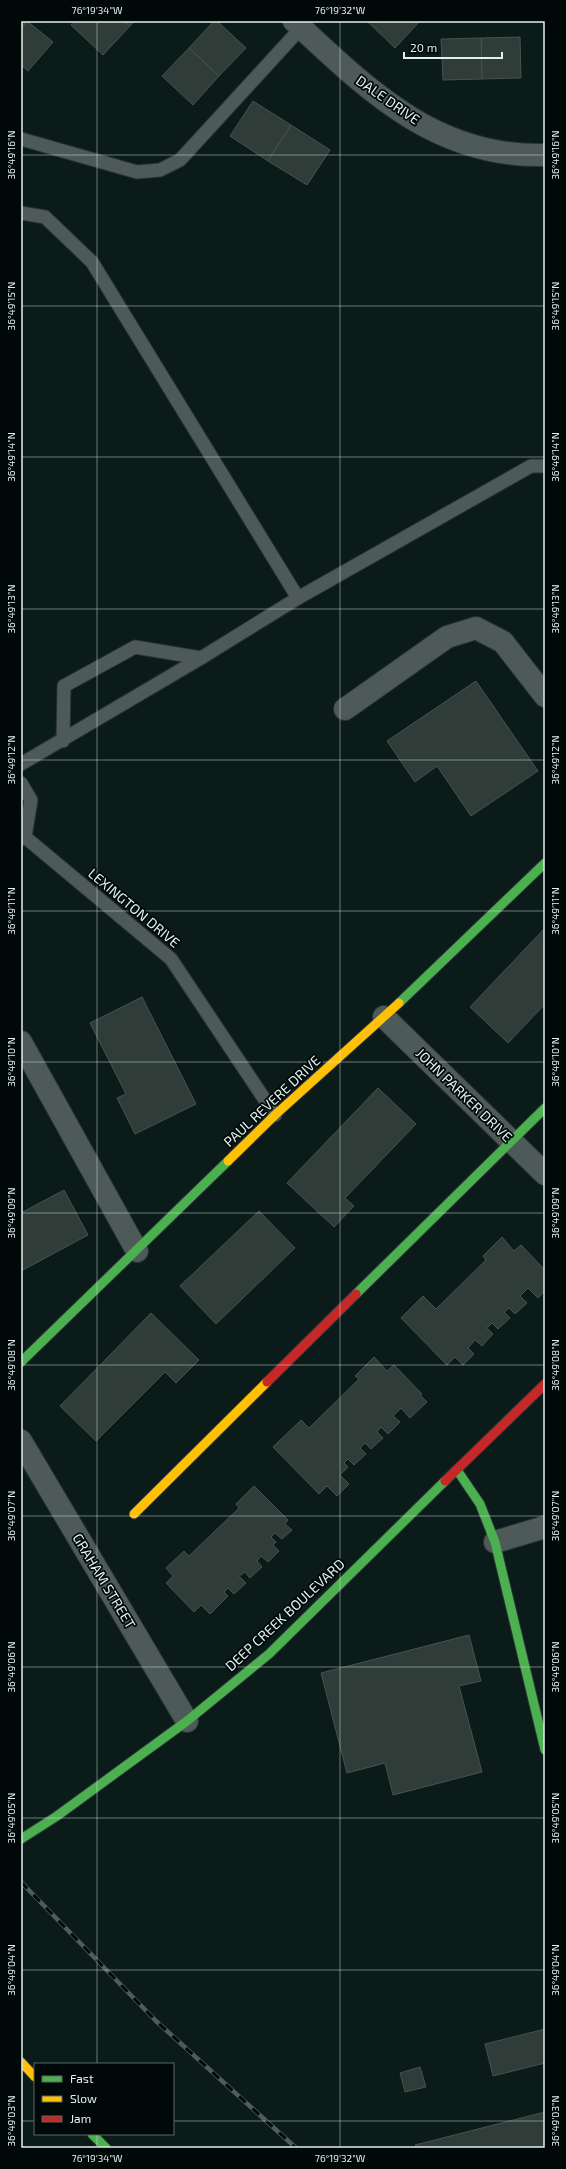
<svg xmlns="http://www.w3.org/2000/svg" width="566" height="2169" font-family="'Exo 2',sans-serif">
  <rect width="100%" height="100%" fill="#0a1b19"/>
  <g fill="#2f3c38" stroke="#47534f">
    <path d="M21 21H27L21 28Z"/>
    <path d="M27 21 53 42 28 71 21 65V28Z"/>
    <path d="M74 21H124L130 26 103 55 71 25Z"/>
    <path d="M124 21H135L130 26Z"/>
    <path d="M214 21H217L246 48 219 76 189 48Z"/>
    <path d="M367 21H420L395 48Z"/>
    <path d="M520 37 521 78 482 79 481 38Z"/>
    <path d="M481 38 482 79 443 80 441 39Z"/>
    <path d="M189 48 219 76 193 105 162 76Z"/>
    <path d="M253 101 291 125 268 161 230 136Z"/>
    <path d="M291 125 330 150 307 185 268 161Z"/>
    <path d="M476 681 538 771 471 816 437 766 415 782 387 741Z"/>
    <path d="M545 928V1004L508 1043 470 1007Z"/>
    <path d="M142 997 196 1104 135 1134 117 1098 126 1094 90 1023Z"/>
    <path d="M378 1088 416 1124 345 1198 354 1206 334 1227 287 1183Z"/>
    <path d="M64 1190 88 1235 21 1271V1213Z"/>
    <path d="M259 1211 295 1248 216 1324 180 1286Z"/>
    <path d="M502 1237 514 1251 521 1245 545 1270V1291L538 1298 528 1288 520 1296 527 1303 515 1314 509 1308 504 1312 510 1318 498 1329 492 1323 487 1328 493 1334 482 1346 475 1340 468 1348 474 1354 463 1365 455 1357 447 1365 401 1318 423 1296 436 1309 486 1260 483 1256Z"/>
    <path d="M151 1313 199 1360 176 1383 165 1372 96 1441 60 1406Z"/>
    <path d="M374 1357 387 1371 394 1365 422 1394 420 1395 427 1402 410 1418 401 1408 393 1416 400 1422 388 1434 381 1427 377 1432 383 1438 371 1449 365 1443 360 1448 366 1454 354 1465 348 1459 344 1463 348 1467 340 1475 349 1484 337 1496 327 1486 319 1494 273 1447 301 1420 309 1428 359 1379 355 1376Z"/>
    <path d="M254 1486 288 1520 285 1524 292 1530 282 1539 275 1533 271 1537 276 1542 273 1545 279 1551 268 1562 261 1556 257 1561 262 1567 250 1578 245 1572 239 1576 246 1583 234 1594 228 1588 224 1592 228 1596 210 1614 201 1605 194 1612 166 1583 173 1576 166 1568 184 1551 189 1556 239 1508 236 1504Z"/>
    <path d="M469 1635 481 1681 459 1686 482 1772 393 1795 385 1763 347 1773 321 1673Z"/>
    <path d="M545 2029V2063L493 2076 485 2044Z"/>
    <path d="M420 2067 426 2087 405 2092 400 2073Z"/>
    <path d="M545 2112V2148H417L415 2145Z"/>
  </g>
  <g fill="none" stroke-linecap="round" stroke-linejoin="round">
    <defs>
      <g id="lane">
        <path d="M21 139 137 172 160 170 180 160 301 28"/>
        <path d="M21 213 45 217 92 262 298 598"/>
        <path d="M63 741 64 686 135 647 201 658"/>
        <path d="M21 764 201 658 298 598 531 466H545"/>
        <path d="M21 783 31 800 25 837 21 839"/>
        <path d="M25 837 171 959 275 1115"/>
      </g>
      <g id="street">
        <path d="M294 21C368 90 436 158 545 155"/>
        <path d="M345 709 447 637 476 628 503 642 545 696"/>
        <path d="M384 1017 545 1174"/>
        <path d="M21 1042 137 1251"/>
        <path d="M21 1441 187 1721"/>
        <path d="M495 1542 545 1527"/>
      </g>
      <g id="fast">
        <path d="M399 1003 545 863"/>
        <path d="M356 1294 545 1108"/>
        <path d="M21 1362 228 1161"/>
        <path d="M457 1470 480 1504 495 1542 545 1750"/>
        <path d="M21 1839 57 1816 187 1721 269 1654 445 1481"/>
        <path d="M92 2134 106 2148"/>
      </g>
      <g id="slow">
        <path d="M228 1161 275 1115 399 1003"/>
        <path d="M134 1514 267 1382"/>
        <path d="M21 2062 35 2077"/>
      </g>
      <g id="jam">
        <path d="M267 1382 356 1294"/>
        <path d="M445 1481 545 1384"/>
      </g>
    </defs>
    <use href="#lane" stroke="#293433" stroke-width="15"/>
    <use href="#street" stroke="#293433" stroke-width="24"/>
    <use href="#fast" stroke="#293433" stroke-width="11"/>
    <use href="#slow" stroke="#293433" stroke-width="11"/>
    <use href="#jam" stroke="#293433" stroke-width="11"/>
    <use href="#lane" stroke="#4e5a58" stroke-width="13"/>
    <use href="#street" stroke="#4e5a58" stroke-width="22"/>
    <use href="#fast" stroke="#4caf50" stroke-width="9"/>
    <use href="#slow" stroke="#ffc107" stroke-width="9"/>
    <use href="#jam" stroke="#c62828" stroke-width="9"/>
    <defs>
      <path id="rail" d="M21 1882 156 2021 296 2148"/>
    </defs>
    <use href="#rail" stroke="#505c5a" stroke-width="4.5"/>
    <use href="#rail" stroke="#010908" stroke-width="3" stroke-dasharray="9" stroke-linecap="butt"/>
  </g>
  <path fill="none" stroke="#e0f1ee" stroke-width="1" stroke-opacity="0.45" d="M97 21V2064M340 21V2148M21 155H545M21 306H545M21 457H545M21 609H545M21 760H545M21 911H545M21 1062H545M21 1213H545M21 1365H545M21 1516H545M21 1667H545M21 1818H545M21 1970H545M21 2121H35M173 2121H545M97 2134V2148"/>
  <g text-anchor="middle" stroke-width="3.5" stroke-linejoin="round" paint-order="stroke">
    <g font-size="14" fill="#e0f1ee" stroke="#010908">
      <text transform="translate(388 100) rotate(35)" y="5">DALE DRIVE</text>
      <text transform="translate(134 908) rotate(40)" y="5">LEXINGTON DRIVE</text>
      <text transform="translate(464 1095) rotate(44)" y="5">JOHN PARKER DRIVE</text>
      <text transform="translate(272 1101) rotate(-43)" y="5">PAUL REVERE DRIVE</text>
      <text transform="translate(104 1581) rotate(59)" y="5">GRAHAM STREET</text>
      <text transform="translate(285 1615) rotate(-43)" y="5">DEEP CREEK BOULEVARD</text>
    </g>
  </g>
  <rect width="566" height="2169" fill="none" stroke="#010908" stroke-width="44"/>
  <rect x="34" y="2063" width="140" height="72" fill="#010908" stroke="#5a6664"/>
  <rect x="42" y="2076" width="20" height="6" fill="#4caf50" stroke="#5a6664"/>
  <text x="70" y="2083" font-size="12" fill="#e0f1ee">Fast</text>
  <rect x="42" y="2096" width="20" height="6" fill="#ffc107" stroke="#5a6664"/>
  <text x="70" y="2103" font-size="12" fill="#e0f1ee">Slow</text>
  <rect x="42" y="2116" width="20" height="6" fill="#c62828" stroke="#5a6664"/>
  <text x="70" y="2123" font-size="12" fill="#e0f1ee">Jam</text>
  <path d="M404 52v6h98v-6" fill="none" stroke="#e0f1ee" stroke-width="2"/>
  <text x="410" y="52" font-size="12" fill="#e0f1ee" stroke="#010908" stroke-width="3" paint-order="stroke">20 m</text>
  <rect x="22" y="22" width="522" height="2125" fill="none" stroke="#e0f1ee" stroke-width="1.5"/>
  <g font-size="10" text-anchor="middle" fill="#e0f1ee">
    <text x="97" y="14">76°19'34"W</text>
    <text x="340" y="14">76°19'32"W</text>
    <text transform="translate(11 155) rotate(-90)" y="4">36°49'16"N</text>
    <text transform="translate(555 155) rotate(-90)" y="4">36°49'16"N</text>
    <text transform="translate(11 306) rotate(-90)" y="4">36°49'15"N</text>
    <text transform="translate(555 306) rotate(-90)" y="4">36°49'15"N</text>
    <text transform="translate(11 457) rotate(-90)" y="4">36°49'14"N</text>
    <text transform="translate(555 457) rotate(-90)" y="4">36°49'14"N</text>
    <text transform="translate(11 609) rotate(-90)" y="4">36°49'13"N</text>
    <text transform="translate(555 609) rotate(-90)" y="4">36°49'13"N</text>
    <text transform="translate(11 760) rotate(-90)" y="4">36°49'12"N</text>
    <text transform="translate(555 760) rotate(-90)" y="4">36°49'12"N</text>
    <text transform="translate(11 911) rotate(-90)" y="4">36°49'11"N</text>
    <text transform="translate(555 911) rotate(-90)" y="4">36°49'11"N</text>
    <text transform="translate(11 1062) rotate(-90)" y="4">36°49'10"N</text>
    <text transform="translate(555 1062) rotate(-90)" y="4">36°49'10"N</text>
    <text transform="translate(11 1213) rotate(-90)" y="4">36°49'09"N</text>
    <text transform="translate(555 1213) rotate(-90)" y="4">36°49'09"N</text>
    <text transform="translate(11 1365) rotate(-90)" y="4">36°49'08"N</text>
    <text transform="translate(555 1365) rotate(-90)" y="4">36°49'08"N</text>
    <text transform="translate(11 1516) rotate(-90)" y="4">36°49'07"N</text>
    <text transform="translate(555 1516) rotate(-90)" y="4">36°49'07"N</text>
    <text transform="translate(11 1667) rotate(-90)" y="4">36°49'06"N</text>
    <text transform="translate(555 1667) rotate(-90)" y="4">36°49'06"N</text>
    <text transform="translate(11 1818) rotate(-90)" y="4">36°49'05"N</text>
    <text transform="translate(555 1818) rotate(-90)" y="4">36°49'05"N</text>
    <text transform="translate(11 1970) rotate(-90)" y="4">36°49'04"N</text>
    <text transform="translate(555 1970) rotate(-90)" y="4">36°49'04"N</text>
    <text transform="translate(11 2121) rotate(-90)" y="4">36°49'03"N</text>
    <text transform="translate(555 2121) rotate(-90)" y="4">36°49'03"N</text>
    <text x="97" y="2162">76°19'34"W</text>
    <text x="340" y="2162">76°19'32"W</text>
  </g>
</svg>
